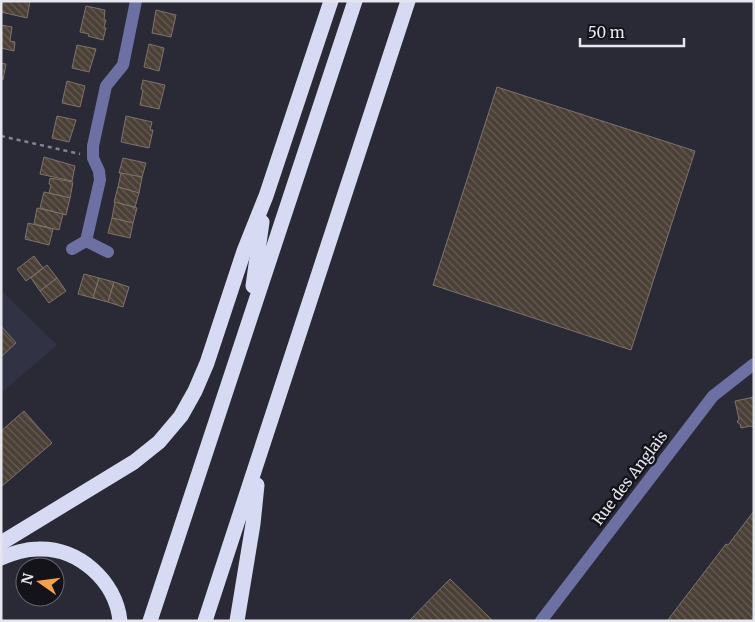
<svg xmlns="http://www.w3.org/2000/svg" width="755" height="622" font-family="Merriweather,serif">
  <defs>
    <pattern id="building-back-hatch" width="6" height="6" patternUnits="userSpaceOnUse" patternTransform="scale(1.25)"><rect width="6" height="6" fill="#4b4036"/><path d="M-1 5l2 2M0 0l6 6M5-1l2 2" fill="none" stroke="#655c53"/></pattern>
  </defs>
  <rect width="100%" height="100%" fill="#292a36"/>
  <path fill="#313244" d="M1 290 57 345 1 393Z"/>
  <g fill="url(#building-back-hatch)" stroke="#7f7369">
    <path d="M1 1H30L27 18 1 12Z"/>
    <path d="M86 6 105 10 104 20H106L104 27 106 28 103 40 88 36 89 34 80 32Z"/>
    <path d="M156 10 176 15 171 37 152 33Z"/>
    <path d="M1 25 12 27 10 41 15 42 14 51 1 48Z"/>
    <path d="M149 44 164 48 159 71 144 67Z"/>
    <path d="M77 45 96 49 89 72 72 68Z"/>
    <path d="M1 63 6 64 3 80 1 79Z"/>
    <path d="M143 80 165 85 159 109 140 105 143 90 141 89Z"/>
    <path d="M67 81 85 86 80 107 62 103Z"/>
    <path d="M497 87 695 151 631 350 433 285Z"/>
    <path d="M57 116 76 120 69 142 52 138Z"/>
    <path d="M126 116 152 122 150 130H153L149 148 121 142Z"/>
    <path d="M44 157 75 166 72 181 40 174Z"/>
    <path d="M123 158 146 163 142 177 119 173Z"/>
    <path d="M121 173 142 177 139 193 118 187Z"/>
    <path d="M50 178 73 182 70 198 49 193 51 185 49 184Z"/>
    <path d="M118 187 139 193 135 207 114 202Z"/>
    <path d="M44 192 70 198 66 215 40 208Z"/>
    <path d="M115 202 137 208 133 223 112 218Z"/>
    <path d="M37 208 63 214 59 230 34 224Z"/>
    <path d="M112 218 133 223 130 238 108 233Z"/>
    <path d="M28 223 53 229 49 245 25 239Z"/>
    <path d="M34 256 43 268 26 281 17 269Z"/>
    <path d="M47 265 57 278 40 291 31 278Z"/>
    <path d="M84 274 99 278 93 298 78 294Z"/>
    <path d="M57 278 66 291 49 303 40 291Z"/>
    <path d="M99 278 114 282 108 302 93 298Z"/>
    <path d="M114 282 129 287 123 307 108 302Z"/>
    <path d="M1 326 16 343 1 357Z"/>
    <path d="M754 397V427L750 426 741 428 740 424 737 422 739 419 735 401Z"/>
    <path d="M24 411 52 443 1 487V431Z"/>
    <path d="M754 511V621H667L726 544 728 545Z"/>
    <path d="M450 579 493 621H409Z"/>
  </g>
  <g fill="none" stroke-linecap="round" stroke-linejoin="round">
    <path stroke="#83848e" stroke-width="2.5" stroke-dasharray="4 4" stroke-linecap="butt" d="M1 136 80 154"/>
    <g stroke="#6c70a2" stroke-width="12">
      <path d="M86 241 100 180 99 171 93 158V146L106 86 123 65 136 1"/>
      <path d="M72 249 86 241 108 252"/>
      <path d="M541 621 713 396 754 364"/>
    </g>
    <g stroke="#d7daf3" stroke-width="15">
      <path d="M253 286 262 222"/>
      <path d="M1 543 134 462 159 442 181 416 195 391 207 363 244 251 266 196 331 1"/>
      <path d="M1 558C14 553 25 549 38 549 78 547 116 581 120 621"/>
      <path d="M150 621 355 1"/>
      <path d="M205 621 408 1"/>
      <path d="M237 621 253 524 257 485"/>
    </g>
  </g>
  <g text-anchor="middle" stroke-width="5" stroke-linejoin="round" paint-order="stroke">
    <g font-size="15" fill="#e5e6ee" stroke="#131319">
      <text transform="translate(630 478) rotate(-53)" y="5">Rue des Anglais</text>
    </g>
  </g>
  <rect width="755" height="622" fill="none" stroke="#e5e6ee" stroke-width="5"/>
  <g transform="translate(40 582) rotate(284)"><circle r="24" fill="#131319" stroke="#67676e"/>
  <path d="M0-4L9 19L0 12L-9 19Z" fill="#f7a149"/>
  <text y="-8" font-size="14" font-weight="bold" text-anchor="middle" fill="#e5e6ee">N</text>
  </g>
  <path d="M580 38v8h104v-8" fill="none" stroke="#e5e6ee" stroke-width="2.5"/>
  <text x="588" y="38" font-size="15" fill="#e5e6ee" stroke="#131319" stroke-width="4" paint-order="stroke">50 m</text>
</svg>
